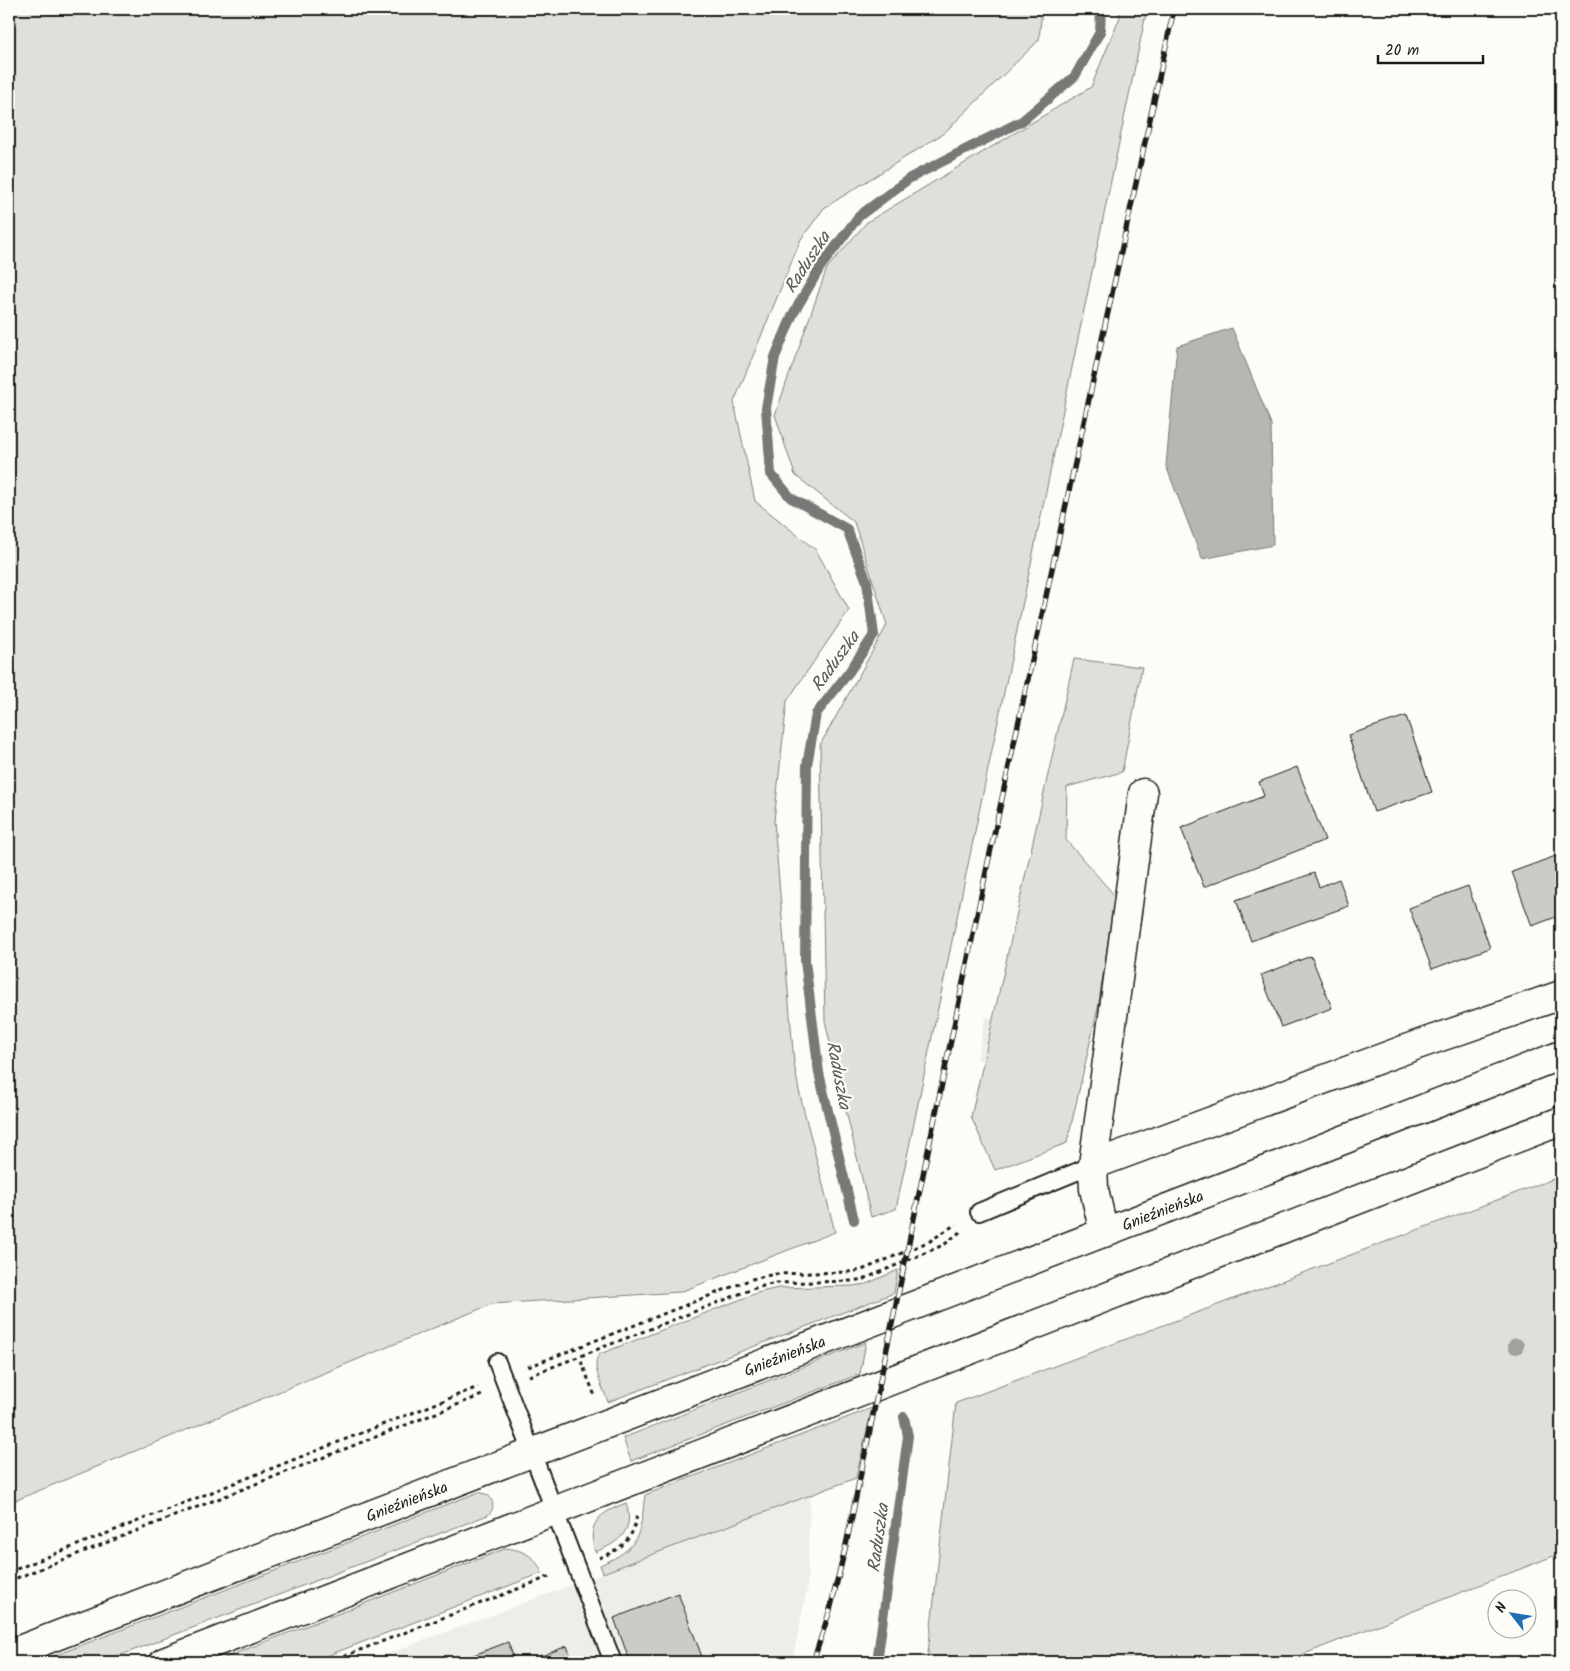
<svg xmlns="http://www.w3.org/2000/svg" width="1570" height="1671" font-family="Kalam,sans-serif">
  <rect width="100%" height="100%" fill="#fdfcf7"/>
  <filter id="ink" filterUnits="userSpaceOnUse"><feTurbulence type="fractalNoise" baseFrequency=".02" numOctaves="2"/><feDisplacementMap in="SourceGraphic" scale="10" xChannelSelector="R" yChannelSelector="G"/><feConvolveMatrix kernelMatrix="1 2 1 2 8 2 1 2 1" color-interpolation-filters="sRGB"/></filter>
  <g filter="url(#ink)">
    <g fill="#eeede9">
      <path d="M985 1017 1022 1024 1014 1067 977 1060Z"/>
      <path d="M810 1496 807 1590 792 1662H366Z"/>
    </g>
    <g fill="#e0dfdb" stroke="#7e7e7c">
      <path d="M9 9H1042L1039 40 944 133 824 208 801 239 734 402 755 501 816 550 849 610 787 701 774 821 794 1063 799 1091 835 1232 680 1292 492 1304 9 1503Z"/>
      <path d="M1119 9H1147L896 1209 871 1217 825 1021 820 745 887 625 854 522 795 475 775 415 827 268 867 222 1091 87 1120 17Z"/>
      <path d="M1074 659 1142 667 1122 772 1067 787 1066 840 1115 896 1098 1008 1067 1143 995 1170 971 1117Z"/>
      <path d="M1561 1176V1553L1284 1662H927L956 1403Z"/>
      <path d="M898 1270 894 1293 608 1402C604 1389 589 1364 600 1354L757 1293 778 1288 852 1286 866 1284Z"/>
      <path d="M866 1342 860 1374 631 1461 623 1438Z"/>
      <path d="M872 1408 856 1478 603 1573 600 1565C640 1548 640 1536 645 1495Z"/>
      <path d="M479 1492 488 1495C494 1501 495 1509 488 1515L103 1662H38Z"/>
      <path d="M626 1503C635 1531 619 1543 595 1552 586 1522 600 1513 626 1503Z"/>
      <path d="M507 1548C525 1551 535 1556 542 1573L311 1662H220L226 1657Z"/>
    </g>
    <path fill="#b7b6b2" stroke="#797876" d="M1232 328 1271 424 1273 545 1202 559 1166 466 1177 346Z"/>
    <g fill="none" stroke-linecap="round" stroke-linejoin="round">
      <g stroke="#797876" stroke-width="10">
        <path d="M854 1220 819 1073 805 961 807 765 816 714 849 672 874 635 867 582 847 529 791 498 771 474 766 408 775 357 793 314 821 266 859 216 910 178 1022 121 1075 76 1100 32 1101 9"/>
        <path d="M877 1662 908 1436 904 1417"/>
      </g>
    </g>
    <g fill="#cccbc8" stroke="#1c1c1c">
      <path d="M1406 716 1432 792 1374 812 1348 735Z"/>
      <path d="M1297 767 1325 840 1204 887 1181 828 1264 796 1259 782Z"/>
      <path d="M1561 854V915L1532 926 1512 872Z"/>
      <path d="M1314 873 1319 887 1339 879 1349 906 1251 941 1236 900Z"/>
      <path d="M1468 886 1490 948 1432 969 1409 908Z"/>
      <path d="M1311 956 1332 1008 1281 1027 1261 975Z"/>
      <path d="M678 1593 704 1662H630L614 1618Z"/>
      <path d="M508 1642 515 1662H455Z"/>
      <path d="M567 1646 573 1662H526Z"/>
    </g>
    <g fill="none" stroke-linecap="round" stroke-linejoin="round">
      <defs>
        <g id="service">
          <path d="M979 1212 1093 1165"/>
          <path d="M497 1362 613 1662"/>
        </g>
        <g id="minor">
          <path d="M1093 1165 1417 1045 1561 995"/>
          <path d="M1104 1233 1094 1189 1093 1165 1143 793"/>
        </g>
        <g id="secondary">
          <path id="s1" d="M9 1654 1274 1167 1561 1055"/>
          <path d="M164 1662 1561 1121"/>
        </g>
      </defs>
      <use href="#service" stroke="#1c1c1c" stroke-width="20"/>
      <use href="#minor" stroke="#1c1c1c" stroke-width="31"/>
      <use href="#secondary" stroke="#1c1c1c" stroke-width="31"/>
      <g stroke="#1c1c1c" stroke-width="3" stroke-dasharray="4 4" stroke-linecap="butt">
        <path d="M581 1361 595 1396"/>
        <path d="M528 1367 752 1279 775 1274 848 1272 862 1270 930 1241 956 1224"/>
        <path d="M529 1376 755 1288 776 1283 851 1281 864 1279 934 1249 945 1244 961 1231"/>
        <path d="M599 1558C622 1549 635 1538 637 1512"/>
        <path d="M9 1572 478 1387"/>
        <path d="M9 1581 482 1395"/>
        <path d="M329 1662 551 1576"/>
      </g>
      <use href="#service" stroke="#fdfcf7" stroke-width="16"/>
      <use href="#minor" stroke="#fdfcf7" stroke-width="28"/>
      <use href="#secondary" stroke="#fdfcf7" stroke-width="28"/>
      <defs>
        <path id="rail" d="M813 1662 830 1610 846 1545 987 867 1174 9"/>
      </defs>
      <use href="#rail" stroke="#1c1c1c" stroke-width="5.5"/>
      <use href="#rail" stroke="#fdfcf7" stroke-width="4" stroke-dasharray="11" stroke-linecap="butt"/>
    </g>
    <circle fill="#a2a19e" cx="1516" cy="1346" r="8"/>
  </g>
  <g text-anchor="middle" stroke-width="4.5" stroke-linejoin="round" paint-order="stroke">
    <g font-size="16" fill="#1c1c1c" stroke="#fdfcf7">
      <text dy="6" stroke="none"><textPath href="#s1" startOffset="1236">Gnieźnieńska</textPath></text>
      <text dy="6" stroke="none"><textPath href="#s1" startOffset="831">Gnieźnieńska</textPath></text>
      <text dy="6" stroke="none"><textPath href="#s1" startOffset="426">Gnieźnieńska</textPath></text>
    </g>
    <g font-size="18" font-style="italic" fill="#5a5a58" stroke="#fdfcf7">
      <text transform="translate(807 262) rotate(-57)" y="6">Raduszka</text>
      <text transform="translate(835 661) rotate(-54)" y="6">Raduszka</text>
      <text transform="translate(839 1075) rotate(79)" y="6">Raduszka</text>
      <text transform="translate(878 1538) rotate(-82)" y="6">Raduszka</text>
    </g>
  </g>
  <rect width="1570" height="1671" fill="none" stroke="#fdfcf7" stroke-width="30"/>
  <rect x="15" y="15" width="1540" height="1641" fill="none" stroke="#1c1c1c" stroke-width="2" filter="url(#ink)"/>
  <g transform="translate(1512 1614) rotate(301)"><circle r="24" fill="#fdfcf7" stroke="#a3a29f"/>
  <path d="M0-4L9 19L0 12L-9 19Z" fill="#1f6fb2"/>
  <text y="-8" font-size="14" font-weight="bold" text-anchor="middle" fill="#1c1c1c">N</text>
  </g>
  <path d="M1378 55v8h105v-8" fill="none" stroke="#1c1c1c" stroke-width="2.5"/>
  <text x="1385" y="55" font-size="15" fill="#1c1c1c" stroke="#fdfcf7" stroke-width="4" paint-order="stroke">20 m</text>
</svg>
